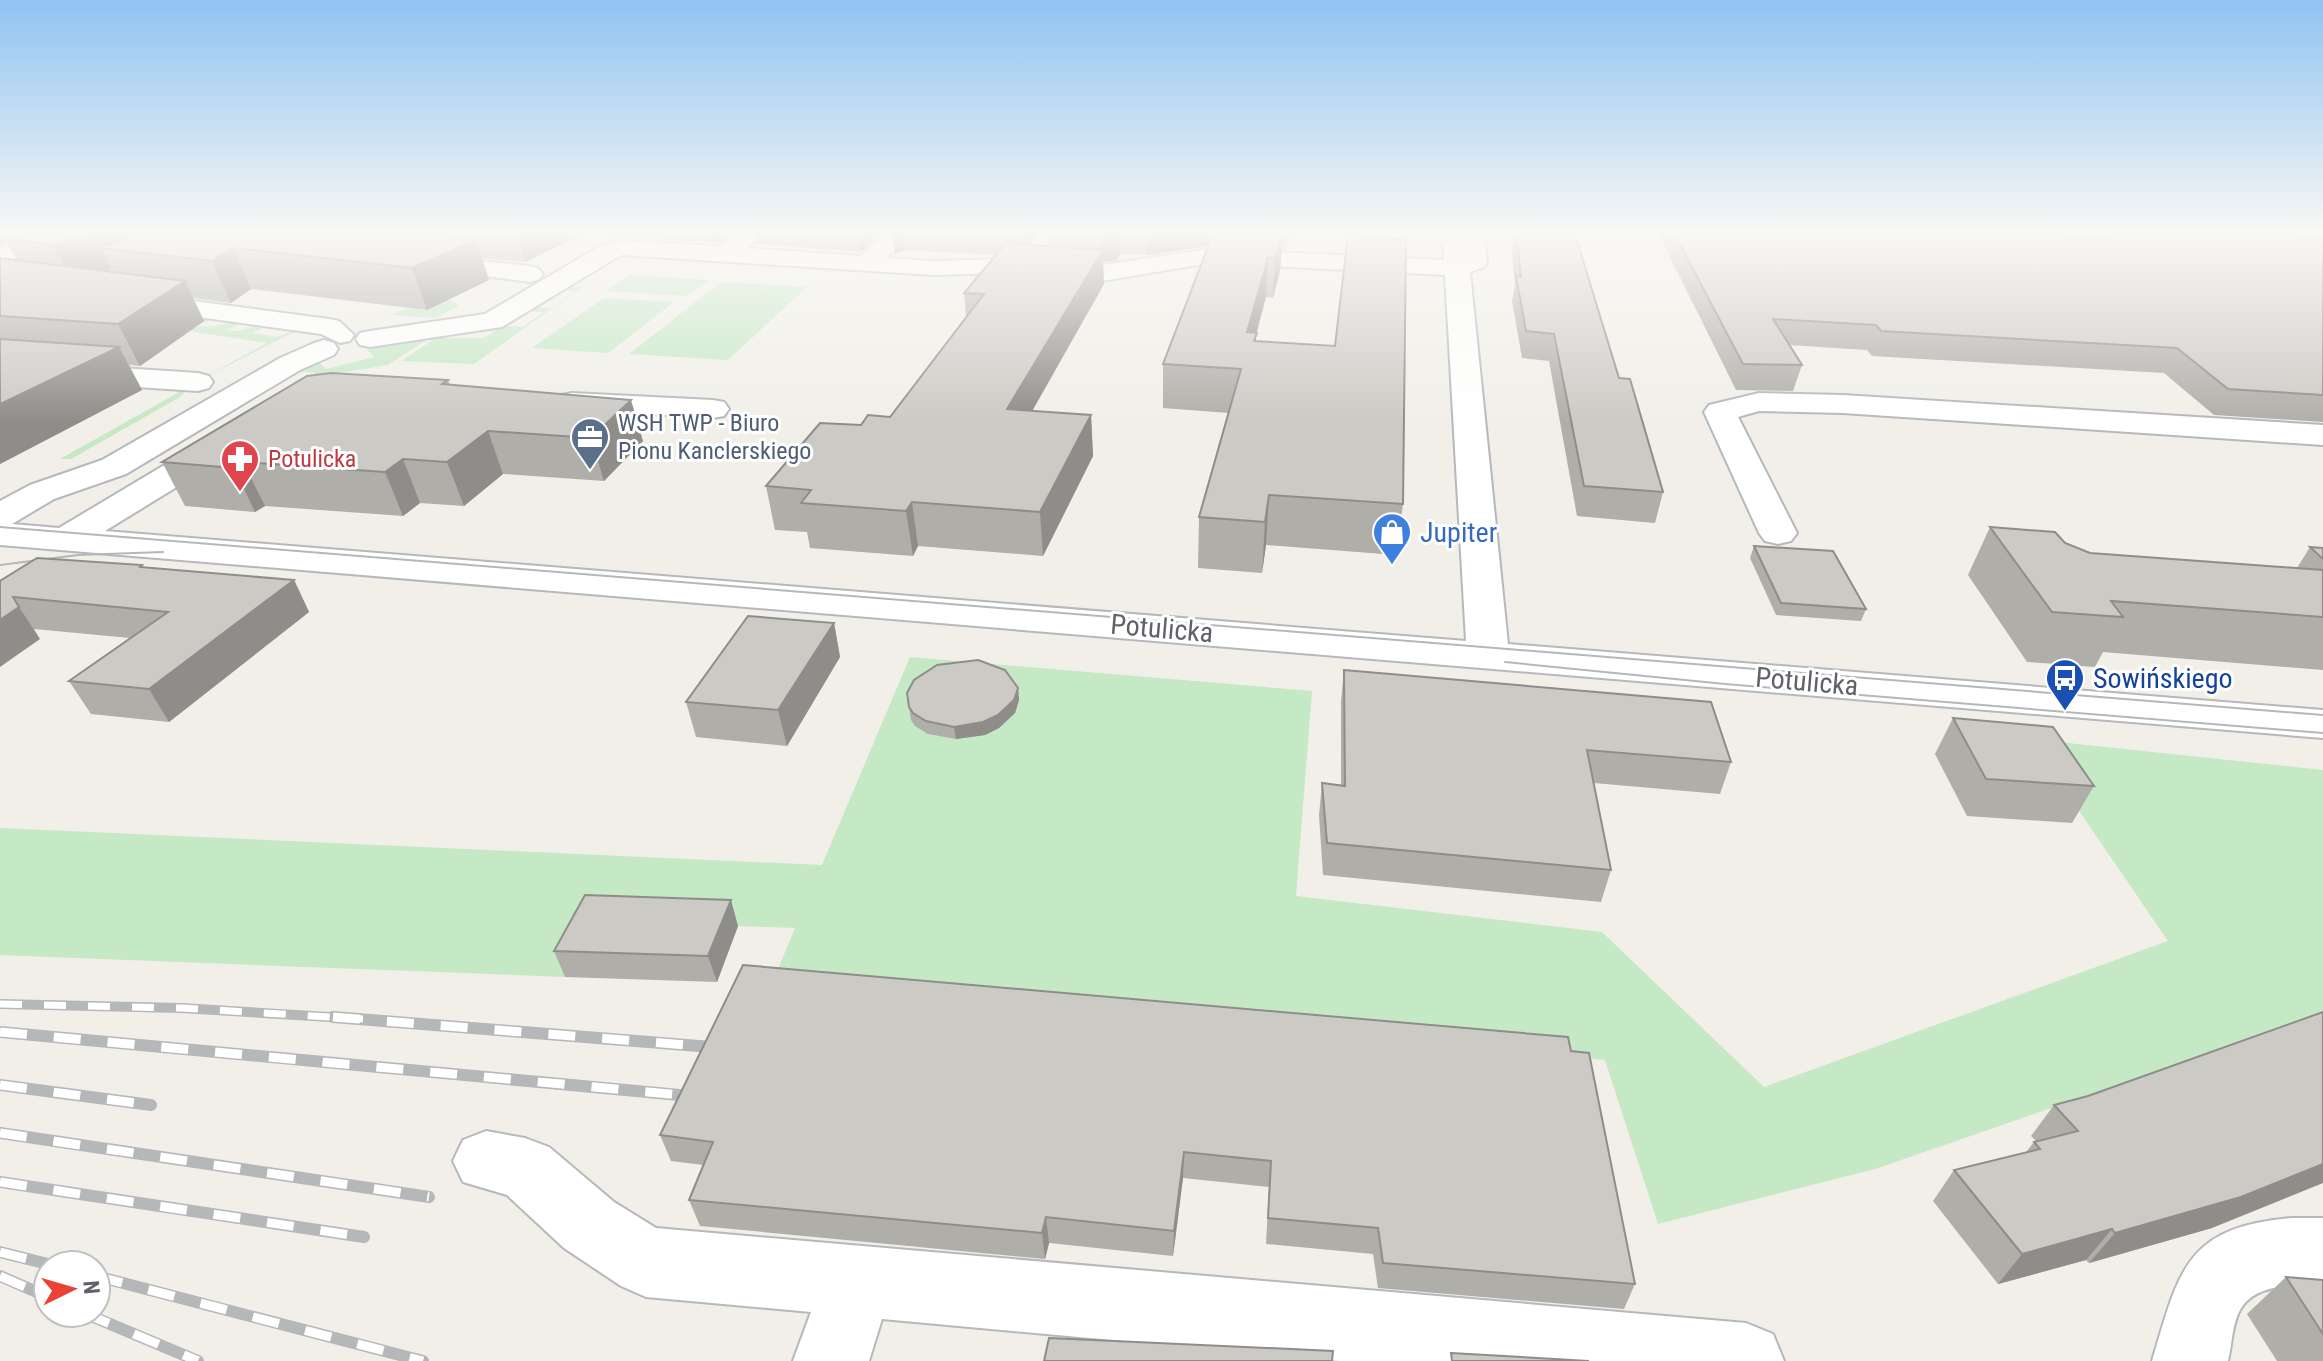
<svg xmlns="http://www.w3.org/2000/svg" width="2323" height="1361" font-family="'Roboto Condensed',sans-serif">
  <rect width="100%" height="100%" fill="#f1efe8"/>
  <g fill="#c5e8c5">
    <path d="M630 275 709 280 687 296 606 291Z"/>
    <path d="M721 282 807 287 728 360 629 354Z"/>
    <path d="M562 286 582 287 474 364 401 361 436 338H484L503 326 523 327 544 312 525 311 531 307 551 308 575 291 557 289Z"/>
    <path d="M604 298 674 302 608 353 532 348Z"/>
    <path d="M448 300 456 302 458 306 436 318 391 315 408 308 427 310Z"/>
    <path d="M204 318 212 319 197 326C215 329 227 320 245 322L227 330C245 334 253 323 269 325L252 333 276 337 300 329 203 378 267 343 154 326 187 325Z"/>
    <path d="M434 335 388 365 308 378 315 373 296 371 319 362 326 369 374 357 367 350Z"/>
    <path d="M192 385 180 397 71 459H60Z"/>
    <path d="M910 657 1312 691 1296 896 1602 932 1764 1087 2168 941 2030 739 2323 770V1030L2315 1024 2072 1101 1875 1169 1658 1224 1605 1060 776 974 795 928 738 926 565 977 0 955V828L822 865Z"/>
  </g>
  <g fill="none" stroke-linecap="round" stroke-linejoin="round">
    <defs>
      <g id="minor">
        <path d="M51 231H86L83 236 0 263V248Z"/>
        <path d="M740 231H766L747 248 861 256 888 231H913L887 258 933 261 1004 259 1102 265 1209 249 1444 260 1443 245 1447 240 1461 236 1460 231H1484L1487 262 1484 267 1470 272 1508 644 2323 710V738L0 545V501L30 485 102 460 280 358 314 343 324 340 334 343 338 349 334 355 300 370 126 474 54 499 12 524 59 528 208 439 220 436 232 439 237 446 232 453 105 531 1466 641 1445 275 1209 263 1102 281 1004 273 933 275 621 255 502 327 370 347 360 345 356 339 360 333 370 331 485 314 600 246 621 241 719 246Z"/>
        <path d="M425 255 530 266 539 269 543 274 539 279 530 282 416 267 413 262 416 257Z"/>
        <path d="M141 294 329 319 339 321 354 335 350 341 340 343 321 334 132 308 128 302 132 296Z"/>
        <path d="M0 360 198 373 209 376 213 382 209 388 198 391 0 378Z"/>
        <path d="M572 393 713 400 724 402 729 409 724 416 713 418 561 409 556 402 561 395Z"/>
        <path d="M1759 393 1843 395 2323 425V445L1843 413 1759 411 1738 417 1797 533 1791 541 1778 544 1765 541 1759 533 1704 412 1709 405Z"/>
        <path d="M486 1131 525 1138 549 1147 614 1202 656 1228 1746 1323 1773 1334 1784 1361H1339L882 1319 869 1361H793L811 1312 646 1297 621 1286 564 1248 507 1195 463 1182 453 1161 463 1140Z"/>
        <path d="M2292 1218H2323V1286C2295 1286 2256 1282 2240 1310 2232 1324 2232 1345 2228 1361H2152C2179 1271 2185 1227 2292 1218Z"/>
      </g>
    </defs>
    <use href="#minor" stroke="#b5b8bc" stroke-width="4"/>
    <use href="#minor" fill="#fff" fill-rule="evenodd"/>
    <g stroke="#b6b7b8" stroke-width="2">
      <path d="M0 527 2323 715"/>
      <path d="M0 565 78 555 163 552"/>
      <path d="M1505 662 1725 684 2323 733"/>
    </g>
    <defs>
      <path id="rail-far1" d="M0 1004 181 1008 363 1019"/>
      <g id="rail">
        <path d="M333 1017 724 1048"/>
        <path d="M0 1032 701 1097"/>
        <path d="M0 1085 151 1105"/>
        <path d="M0 1133 429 1197"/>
        <path d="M0 1182 364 1237"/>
        <path d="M0 1252 52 1265"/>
        <path d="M0 1276 48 1297"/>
        <path d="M96 1276 423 1361"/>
        <path d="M84 1313 198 1361"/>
      </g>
    </defs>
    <use href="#rail-far1" stroke="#b6b7b8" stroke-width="10"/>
    <use href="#rail" stroke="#b6b7b8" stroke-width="12"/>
    <use href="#rail-far1" stroke="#fff" stroke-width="7" stroke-dasharray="22" stroke-linecap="butt"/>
    <use href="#rail" stroke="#fff" stroke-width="9" stroke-dasharray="27" stroke-linecap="butt"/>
  </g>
  <g fill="#afaea9">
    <path d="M0 231H735L720 242H709L581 235 525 262 482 258 489 280 427 310 251 289 231 303 193 298 204 321 140 366 129 365 142 390 0 464V258L17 260Z"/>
    <path d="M754 231H883L861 252 756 244Z"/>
    <path d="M892 231H1039L1029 244 1049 246 1048 231H1291L1286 250 1282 249 1280 270 1273 298 1266 297 1256 333V342L1335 346 1388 238 1403 504 1396 555 1266 545 1262 573 1198 568 1199 517 1229 413 1163 408V364L1208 246 1147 255 1120 254 1117 260 1103 262 1104 284 1032 411 1091 415 1093 456 1043 556 918 546 913 556 810 548 807 532 775 530 766 486 861 425 890 417 966 317 964 293 995 255 905 250 895 254Z"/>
    <path d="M1514 231H1583L1582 234H1574L1619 378 1663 492 1655 523 1577 516 1549 361 1522 358 1512 301 1515 284 1511 246Z"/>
    <path d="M1657 231H1973L2088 237 2091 231H2197L2323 237V422L2214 415 2164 373 1872 356 1867 350 1789 345 1802 365 1793 391 1736 390Z"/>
    <path d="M448 380 450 385 643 441 604 481 503 474 464 506 420 503 403 516 265 506 255 512 185 506 162 462Z"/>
    <path d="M1990 527 2065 543 2090 553 2297 568 2310 547 2323 548V670L2103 652 2095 667 2027 662 1968 575Z"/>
    <path d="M1754 546 1866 609 1861 621 1776 615 1750 558Z"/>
    <path d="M142 565 143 567 294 580 309 612 169 722 91 714 69 681 130 638 34 629 40 639 0 581Z"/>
    <path d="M834 623 840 657 787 746 696 737 686 702Z"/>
    <path d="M1344 670 1731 762 1720 794 1594 783 1611 870 1601 902 1323 875 1319 815 1322 783 1341 785V701Z"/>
    <path d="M1018 688 1019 700 1015 713 999 728 985 735 956 739 928 734 915 726 911 720 907 693Z"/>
    <path d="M1953 718 2094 786 2072 823 1967 816 1935 754Z"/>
    <path d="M738 926 717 982 565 977 554 951Z"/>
    <path d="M743 965 1635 1284 1624 1309 1378 1288 1373 1254 1266 1244 1269 1187 1183 1178 1173 1256 1049 1243 1045 1259 700 1226 689 1200 703 1165 671 1161 660 1135Z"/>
    <path d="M2054 1105 2212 1228 2089 1263 2086 1260 1998 1284 1933 1201 1954 1170 2026 1152 2034 1142 2036 1141 2031 1136Z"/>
    <path d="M2286 1277 2323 1280V1361H2277L2247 1314Z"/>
  </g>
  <g fill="#8f8d8a">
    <path d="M0 231H4L8 239 5 238 7 242 0 245Z"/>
    <path d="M94 231H215L101 248 111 268 73 282 53 245Z"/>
    <path d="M516 231H580L581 235 525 262Z"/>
    <path d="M706 231H735L720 242H709Z"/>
    <path d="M858 231H883L861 252Z"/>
    <path d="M893 231H903L905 250 895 254Z"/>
    <path d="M1018 231H1039L1020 257Z"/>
    <path d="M1101 231H1120V254L1117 260 1103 262 1104 284 1010 450 1007 409 1102 252Z"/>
    <path d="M1147 231H1209V246L1147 255Z"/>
    <path d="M1287 231H1291L1286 250Z"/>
    <path d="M1283 232 1280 270 1273 298 1275 258Z"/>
    <path d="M476 240 489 280 427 310 412 268Z"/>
    <path d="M233 248 251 289 231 303 212 261Z"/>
    <path d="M1268 258 1266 297 1245 376 1247 332Z"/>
    <path d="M185 281 204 321 140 366 118 324Z"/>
    <path d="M119 347 142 390 0 464V404Z"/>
    <path d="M631 400 643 441 604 481 591 438Z"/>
    <path d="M1091 415 1093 456 1043 556 1040 512Z"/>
    <path d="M488 431 503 474 464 506 447 462Z"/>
    <path d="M403 459 420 503 403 516 385 472Z"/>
    <path d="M243 462 265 506 255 512 234 468Z"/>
    <path d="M1269 495 1266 545 1262 573 1265 522Z"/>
    <path d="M912 502 918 546 913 556 906 511Z"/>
    <path d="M294 580 309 612 169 722 149 689Z"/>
    <path d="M19 607 40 639 0 667V620Z"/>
    <path d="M834 623 840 657 787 746 778 710Z"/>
    <path d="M1018 688 1019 700 1015 713 999 728 985 735 956 739 954 727Z"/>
    <path d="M731 900 738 926 717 982 708 956Z"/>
    <path d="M1184 1152 1183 1178 1173 1256 1174 1231Z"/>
    <path d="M2323 1164V1183L2212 1228 2089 1263 2115 1233Z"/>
    <path d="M1046 1217 1049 1243 1045 1259 1042 1233Z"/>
    <path d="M2112 1229 2086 1260 1998 1284 2022 1254Z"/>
  </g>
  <g fill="#cccac5" stroke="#8f8d8a" stroke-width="2">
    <path d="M19 231H94L53 245 5 238Z"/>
    <path d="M148 231H401L476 240 412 268 233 248 212 261 101 248Z"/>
    <path d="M1214 231 1283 232 1275 258H1268L1247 332 1257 333 1254 341 1335 346 1348 235 1406 240 1403 504 1269 495 1265 522 1199 517 1241 369 1163 364Z"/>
    <path d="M1349 231H1389L1388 238 1349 235Z"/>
    <path d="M1516 231H1574L1619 378 1630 379 1663 492 1584 486 1554 334 1526 331 1516 276 1521 277Z"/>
    <path d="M1673 231H1973L2108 238 2099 231H2197L2323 237V395L2228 389 2177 348 1881 331 1876 325 1773 319 1802 365 1743 364Z"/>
    <path d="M1006 243 1103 250 1007 409 1091 415 1040 512 912 502 906 511 801 503 811 490 766 486 820 423 861 425 868 415 890 417 984 294 964 293Z"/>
    <path d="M0 258 185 281 118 324 0 316Z"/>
    <path d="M0 339 119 347 0 404Z"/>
    <path d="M331 373 448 380 442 384 631 400 591 438 488 431 447 462 403 459 385 472 243 462 234 468 162 462 307 376Z"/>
    <path d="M1990 527 2055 532 2065 543 2090 553 2323 570V617L2111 601 2123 617 2052 612Z"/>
    <path d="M1754 546 1833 551 1866 609 1781 603Z"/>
    <path d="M2310 547 2323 548V559Z"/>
    <path d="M37 558 142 565 140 567 294 580 149 689 69 681 168 612 13 597 19 607 0 620V581Z"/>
    <path d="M748 616 834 623 778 710 686 702Z"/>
    <path d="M978 660 1005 670 1018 688 1014 700 998 715 983 722 954 727 926 721 913 713 909 707 907 693 914 680 937 665Z"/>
    <path d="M1344 670 1711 702 1731 762 1587 750 1611 870 1327 843 1322 783 1345 786Z"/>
    <path d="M1953 718 2053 727 2094 786 1986 779Z"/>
    <path d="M585 895 731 900 708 956 554 951Z"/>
    <path d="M743 965 1568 1037 1571 1051 1589 1053 1635 1284 1383 1263 1378 1228 1268 1218 1271 1161 1184 1152 1174 1231 1046 1217 1042 1233 689 1200 713 1142 660 1135Z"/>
    <path d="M2323 1012V1164L2241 1197 2115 1233 2112 1229 2022 1254 1954 1170 2040 1149 2034 1142 2078 1131 2054 1105 2088 1096Z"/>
    <path d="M2286 1277 2323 1280V1334Z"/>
    <path d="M1049 1338 1333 1351 1332 1361H1044Z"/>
    <path d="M1451 1353 1589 1361H1452Z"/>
  </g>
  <linearGradient id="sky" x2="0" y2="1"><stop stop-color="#8fc3f1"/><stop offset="0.55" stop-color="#f9f8f5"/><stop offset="1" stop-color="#f9f8f5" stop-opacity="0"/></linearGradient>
  <rect width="2323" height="422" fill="url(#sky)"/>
  <defs>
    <symbol id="office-pin" viewBox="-11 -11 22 30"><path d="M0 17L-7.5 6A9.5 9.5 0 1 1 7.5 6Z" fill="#5c6f8a" stroke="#fff"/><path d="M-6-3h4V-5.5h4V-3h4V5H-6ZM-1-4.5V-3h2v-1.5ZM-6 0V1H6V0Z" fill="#fff"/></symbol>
    <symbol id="pharmacy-pin" viewBox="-11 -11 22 30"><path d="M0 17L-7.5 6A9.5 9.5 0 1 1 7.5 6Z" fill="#e0444e" stroke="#fff"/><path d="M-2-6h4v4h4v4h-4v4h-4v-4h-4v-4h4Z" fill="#fff"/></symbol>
    <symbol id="shop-pin" viewBox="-11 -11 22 30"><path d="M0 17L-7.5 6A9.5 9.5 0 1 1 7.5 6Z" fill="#3f7fe0" stroke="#fff"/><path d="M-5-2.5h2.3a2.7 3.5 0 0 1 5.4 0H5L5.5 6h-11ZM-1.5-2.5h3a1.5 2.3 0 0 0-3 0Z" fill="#fff"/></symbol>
    <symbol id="bus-pin" viewBox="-11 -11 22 30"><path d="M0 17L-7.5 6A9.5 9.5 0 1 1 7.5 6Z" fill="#1a4fb4" stroke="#fff"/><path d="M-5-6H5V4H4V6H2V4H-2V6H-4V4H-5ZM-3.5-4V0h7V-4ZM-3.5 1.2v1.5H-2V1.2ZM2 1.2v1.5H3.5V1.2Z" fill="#fff"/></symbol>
  </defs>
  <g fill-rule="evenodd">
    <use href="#office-pin" x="568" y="415" width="44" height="60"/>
    <use href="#pharmacy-pin" x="218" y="437" width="44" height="60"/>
    <use href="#shop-pin" x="1370" y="510" width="44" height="60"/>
    <use href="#bus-pin" x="2043" y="656" width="44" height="60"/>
  </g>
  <g text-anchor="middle" stroke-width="6" stroke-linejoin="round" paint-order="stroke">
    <g font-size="24" fill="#4e5e75" stroke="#fff" text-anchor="start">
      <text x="618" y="431">WSH TWP - Biuro<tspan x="618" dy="28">Pionu Kanclerskiego</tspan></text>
    </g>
    <g font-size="24" fill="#be3a42" stroke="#fff" text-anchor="start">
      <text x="268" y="467">Potulicka</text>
    </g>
    <g font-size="28" fill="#366cbe" stroke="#fff" text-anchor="start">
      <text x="1420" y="542">Jupiter</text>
    </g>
    <g font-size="28" fill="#5f6368" stroke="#fff">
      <text transform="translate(1162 628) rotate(5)" y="10">Potulicka</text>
      <text transform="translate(1807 681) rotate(5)" y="10">Potulicka</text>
    </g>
    <g font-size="28" fill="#164399" stroke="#fff" text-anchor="start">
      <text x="2093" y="688">Sowińskiego</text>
    </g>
  </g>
  <g transform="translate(72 1289) rotate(85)"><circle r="38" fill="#ffffff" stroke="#bfc1c3" stroke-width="2"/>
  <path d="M0-6L14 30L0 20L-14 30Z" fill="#ea4335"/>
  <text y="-12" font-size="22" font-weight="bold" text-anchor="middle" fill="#5f6368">N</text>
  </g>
</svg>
